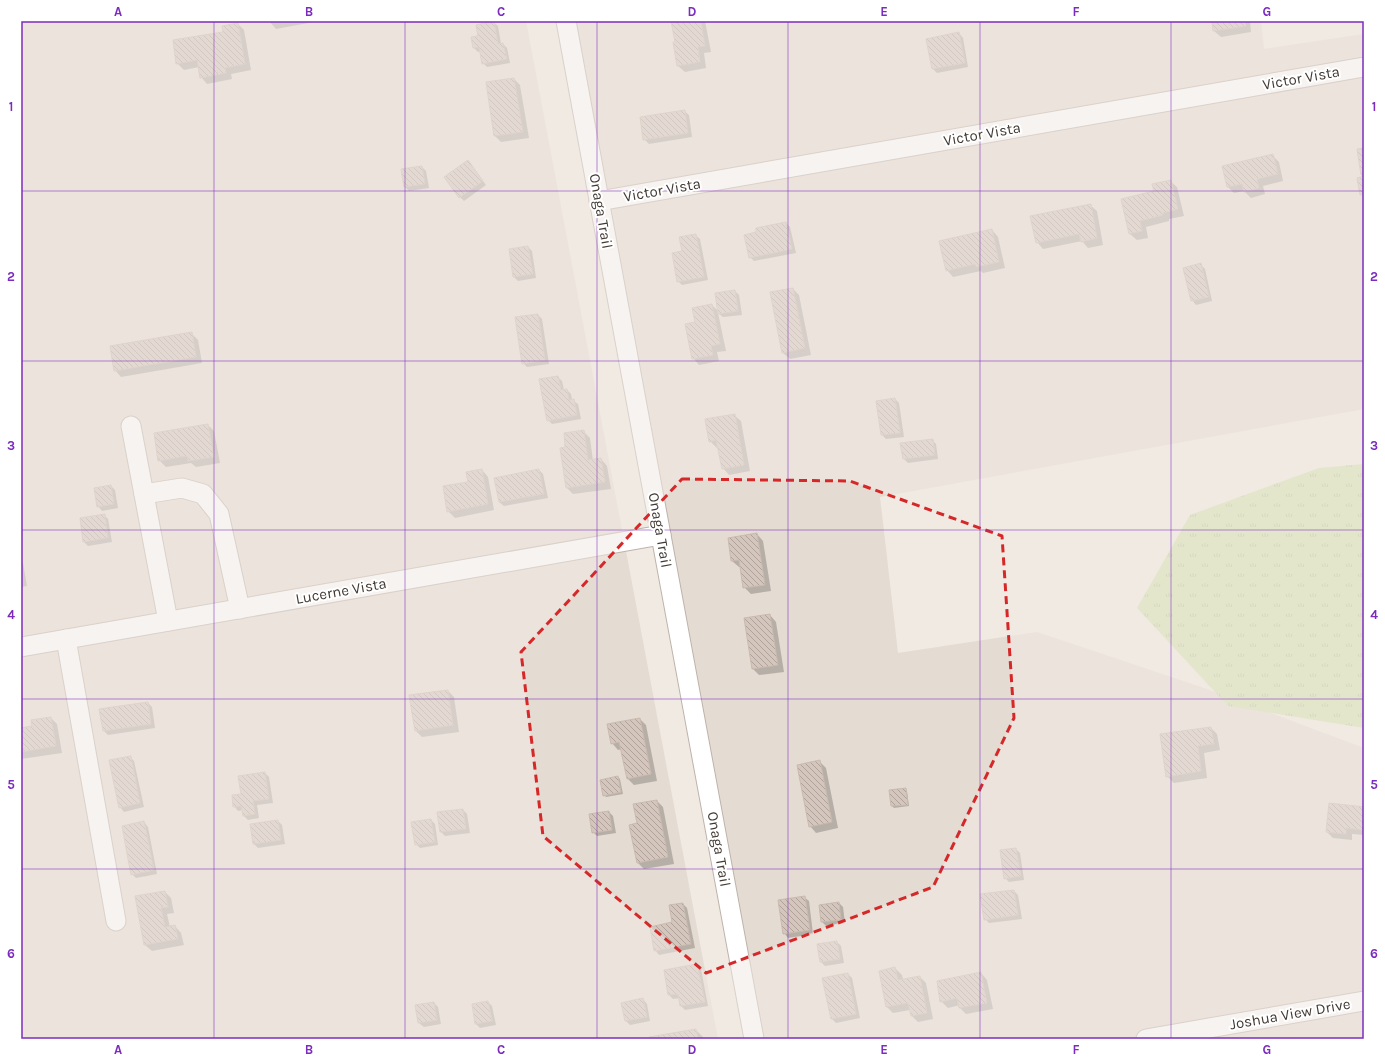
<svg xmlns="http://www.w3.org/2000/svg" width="1385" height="1060" font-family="Karla,sans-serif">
  <defs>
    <pattern id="grass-tufts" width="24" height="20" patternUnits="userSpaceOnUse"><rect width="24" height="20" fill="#d5e2ae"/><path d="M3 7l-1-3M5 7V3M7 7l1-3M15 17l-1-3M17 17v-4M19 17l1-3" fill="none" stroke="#b8c396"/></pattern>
    <pattern id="building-back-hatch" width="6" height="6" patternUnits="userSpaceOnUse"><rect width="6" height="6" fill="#d4c6bd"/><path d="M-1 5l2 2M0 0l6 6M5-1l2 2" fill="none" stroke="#aea29a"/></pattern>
  </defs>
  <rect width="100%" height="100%" fill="#f0eae3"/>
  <g fill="#e4dbd2">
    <path d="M21 21H526L718 1039H21Z"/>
    <path d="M574 21H1261L1264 49 1364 34V409L880 497 898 653 1037 632 1204 688 1364 748V1039H761Z"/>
  </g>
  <path fill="url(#grass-tufts)" d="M1364 464V728L1228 706 1137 608 1190 515 1319 468Z"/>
  <g fill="#0003">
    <path d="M269 21H319L276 29Z"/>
    <path d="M672 21H705L711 52 704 53 706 68 685 72 678 66 676 43Z"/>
    <path d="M1213 21H1250L1251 32 1221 37 1214 31Z"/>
    <path d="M493 22 498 26 501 44H503L507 48 510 63 487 67 483 63 481 51 478 52 474 48 479 36Z"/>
    <path d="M238 24 244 30 251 70 231 74 232 79 207 84 201 77 199 67 184 70 177 63Z"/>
    <path d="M959 33 963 38 968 67 937 73 933 69Z"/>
    <path d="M514 79 520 85 529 138 501 142 495 136Z"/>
    <path d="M684 111 689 115 692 137 649 144 644 139Z"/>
    <path d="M1272 155 1279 162 1283 181 1263 186 1265 194 1251 198 1244 191 1234 193 1228 187Z"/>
    <path d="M468 161 486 185 464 201 460 197Z"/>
    <path d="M422 167 426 171 429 188 409 191 405 187Z"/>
    <path d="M1170 181 1177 187 1184 216 1169 219V221L1146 227 1148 238 1137 240 1130 234 1122 199 1155 192Z"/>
    <path d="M1090 205 1097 211 1103 245 1088 248 1082 241 1043 249 1037 242Z"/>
    <path d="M786 223 790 227 796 253 754 261 750 257 757 233Z"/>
    <path d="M992 230 998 237 1005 268 983 273 981 271 953 277 947 270Z"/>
    <path d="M695 235 700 239 708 280 682 285 678 281Z"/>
    <path d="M528 247 532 251 536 278 518 281 514 277Z"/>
    <path d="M1200 264 1205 269 1212 301 1196 305 1192 300Z"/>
    <path d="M793 289 799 295 811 355 790 359 783 353Z"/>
    <path d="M735 291 739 295 742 315 723 317 718 313 726 351 717 352 719 361 699 365 693 358 696 323 712 305 719 312Z"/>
    <path d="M538 315 542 319 549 364 527 367 523 363Z"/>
    <path d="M191 333 198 340 202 363 121 377 115 370Z"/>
    <path d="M558 377 562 381 564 390H567L571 394 572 400 578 404 581 419 552 424 548 420Z"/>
    <path d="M895 399 899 403 904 437 886 439 882 435Z"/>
    <path d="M734 415 741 421 750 471 729 475 723 468 718 447 717 448 710 441Z"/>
    <path d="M208 425 214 431 220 463 196 467 191 463 166 467 159 460Z"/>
    <path d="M583 431 590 438 593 461 601 459 607 466 611 489 573 494 567 488V448Z"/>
    <path d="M932 440 936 444 938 459 908 463 904 459Z"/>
    <path d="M482 470 488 477 494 510 455 518 448 511 469 483Z"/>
    <path d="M539 470 543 474 548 498 504 506 499 502Z"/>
    <path d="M111 486 115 490 118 508 102 511 98 506Z"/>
    <path d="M104 515 108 519 112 542 88 546 84 542Z"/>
    <path d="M757 534 763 541 771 591 751 594 744 587 741 567H739L732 561 729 539Z"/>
    <path d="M21 561 23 563 27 586 21 587Z"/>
    <path d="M770 615 776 622 784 672 759 675 753 669Z"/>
    <path d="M448 691 454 697 459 732 422 737 415 730Z"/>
    <path d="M148 703 152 707 155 728 108 735 104 731 100 710Z"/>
    <path d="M51 718 57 724 62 753 21 759V729L33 727Z"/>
    <path d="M640 719 646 725 657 781 634 785 628 779 622 749 618 750 612 743Z"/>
    <path d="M1211 728 1217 734 1220 750 1204 753 1207 778 1174 783 1167 776Z"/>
    <path d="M130 757 134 761 144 807 124 812 120 807Z"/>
    <path d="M819 761 826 768 838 828 816 833 810 826Z"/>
    <path d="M265 773 269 777 273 803 257 805 259 818 248 820 244 816 243 810 238 811 234 806 242 795Z"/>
    <path d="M618 777 620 779 623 794 606 797 604 795Z"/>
    <path d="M905 789 907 791 909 806 894 808 892 806 890 790Z"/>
    <path d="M657 801 663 807 674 864 644 869 638 863V824Z"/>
    <path d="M1364 808V835L1352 834V840L1333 838 1327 832Z"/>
    <path d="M463 810 467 814 470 833 445 836 441 832Z"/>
    <path d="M609 812 613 816 616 833 597 836 593 832Z"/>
    <path d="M431 820 435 824 438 845 420 848 416 844Z"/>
    <path d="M278 821 282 825 285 844 258 848 254 844 251 825Z"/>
    <path d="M144 822 148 827 157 874 136 878 132 874Z"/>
    <path d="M1016 849 1020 853 1024 880 1009 882 1005 878Z"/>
    <path d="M1014 891 1018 895 1022 919 989 923 985 919Z"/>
    <path d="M165 892 171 898 174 913 167 914 170 927 175 926 181 933 184 945 152 951 145 945 136 897Z"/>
    <path d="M804 897 809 901 813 934 788 938 784 933Z"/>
    <path d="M839 903 843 907 845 923 826 926 822 922 820 906Z"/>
    <path d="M683 904 687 908 695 948 659 955 655 950 673 923Z"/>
    <path d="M837 942 841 946 844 963 825 966 821 962 818 945Z"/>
    <path d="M697 965 701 969 708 1006 685 1010 681 1006 680 998 673 999 669 995 665 971Z"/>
    <path d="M895 968 902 975 903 980 920 977 926 983 933 1019 918 1022 912 1016 910 1010 893 1013 887 1007Z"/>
    <path d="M981 973 987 980 993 1009 966 1014 960 1008V1005L948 1008 941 1001Z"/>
    <path d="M848 974 852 978 860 1018 836 1023 831 1018Z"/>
    <path d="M643 999 647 1004 650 1021 630 1025 626 1021Z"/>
    <path d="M488 1002 492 1006 496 1025 480 1028 476 1024 473 1005Z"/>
    <path d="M434 1003 438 1007 441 1024 424 1027 419 1023Z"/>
    <path d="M696 1030 703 1037V1039H650Z"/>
  </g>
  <g fill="url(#building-back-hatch)" stroke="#cbbaae">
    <path d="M494 21 498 44 503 43 507 59 482 64 479 47 473 48 471 37 478 36 476 25Z"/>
    <path d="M671 21H701L705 46 698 47 700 62 677 66 673 42H675Z"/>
    <path d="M1212 21H1245L1246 26 1213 31Z"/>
    <path d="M238 23 245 64 225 68 226 73 200 78 197 60 176 64 173 40 223 32 222 26Z"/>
    <path d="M959 32 965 63 932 69 926 39Z"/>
    <path d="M514 78 523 132 494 136 486 82Z"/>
    <path d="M685 110 688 133 643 140 640 117Z"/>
    <path d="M1364 148V175H1361L1357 149Z"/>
    <path d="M1273 154 1278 174 1257 179 1259 188 1244 192 1242 184 1227 187 1222 166Z"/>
    <path d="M468 160 483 181 459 198 444 177Z"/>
    <path d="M422 166 425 184 404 187 401 169Z"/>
    <path d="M1364 176V194L1360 195 1357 178Z"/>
    <path d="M1171 180 1178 209 1163 213V215L1140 221 1142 231 1129 234 1121 199 1154 191 1152 184Z"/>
    <path d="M1091 204 1097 238 1081 242 1079 234 1036 243 1030 216Z"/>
    <path d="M786 222 792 249 749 258 744 235 756 232V228Z"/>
    <path d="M992 229 999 262 976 267 975 264 946 271 939 241Z"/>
    <path d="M696 234 704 277 677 282 672 253 682 251 679 237Z"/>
    <path d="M528 246 533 274 513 277 509 249Z"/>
    <path d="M1201 263 1209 297 1191 301 1183 268Z"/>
    <path d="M793 288 805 348 782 353 770 292Z"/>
    <path d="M735 290 738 311 718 314 715 293Z"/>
    <path d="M712 304 720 344 711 346 713 355 692 359 685 324 695 322 692 308Z"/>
    <path d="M538 314 545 360 522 364 515 317Z"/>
    <path d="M192 332 196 357 114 371 110 346Z"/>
    <path d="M558 376 561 390 567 389 569 400 574 399 577 415 547 421 539 379Z"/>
    <path d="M895 398 900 433 881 435 876 401Z"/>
    <path d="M735 414 744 465 722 469 716 440 709 442 705 419Z"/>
    <path d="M208 424 214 457 188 461 187 456 158 461 154 433Z"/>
    <path d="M584 430 588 460 601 458 605 482 566 488 560 448 565 447 564 433Z"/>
    <path d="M933 439 935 455 903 459 900 443Z"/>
    <path d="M482 469 488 504 447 512 443 486 468 482 466 472Z"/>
    <path d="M539 469 544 494 499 502 494 478Z"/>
    <path d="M111 485 114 504 97 507 94 488Z"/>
    <path d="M105 514 108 538 83 542 80 518Z"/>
    <path d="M757 533 765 585 743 588 739 560 731 561 728 538Z"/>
    <path d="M770 614 778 665 752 669 744 618Z"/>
    <path d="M448 690 453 725 415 731 409 695Z"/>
    <path d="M148 702 151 724 103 731 99 709Z"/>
    <path d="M51 717 56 746 21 752V728L32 726 31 720Z"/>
    <path d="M640 718 651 774 627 779 619 742 611 744 607 724Z"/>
    <path d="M1211 727 1214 744 1198 746 1201 771 1166 777 1160 734Z"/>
    <path d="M131 756 140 803 119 808 109 760Z"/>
    <path d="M820 760 832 822 809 827 797 765Z"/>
    <path d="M265 772 269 799 253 801 255 814 243 816 241 806 233 807 232 795 241 794 238 776Z"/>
    <path d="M618 776 621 792 603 796 600 780Z"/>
    <path d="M906 788 908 805 891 806 889 790Z"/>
    <path d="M657 800 668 857 637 863 629 825 637 823 633 804Z"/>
    <path d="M1329 803 1364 807V830L1346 828V834L1326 832Z"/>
    <path d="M463 809 466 829 440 832 437 812Z"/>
    <path d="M609 811 612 830 592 833 589 814Z"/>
    <path d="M431 819 435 842 415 845 411 822Z"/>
    <path d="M278 820 281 840 253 844 250 824Z"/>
    <path d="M144 821 154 870 131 875 122 826Z"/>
    <path d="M1016 848 1021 876 1004 879 1000 850Z"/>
    <path d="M1014 890 1018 915 984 920 980 894Z"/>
    <path d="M165 891 168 907 161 908 165 927 175 925 178 939 144 945 135 896Z"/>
    <path d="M805 896 810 930 783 934 778 900Z"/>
    <path d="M839 902 841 920 821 922 819 905Z"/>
    <path d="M683 903 691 944 654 951 650 927 672 922 669 905Z"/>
    <path d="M837 941 840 959 820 962 817 944Z"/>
    <path d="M697 964 705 1002 680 1006 678 994 668 995 664 970Z"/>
    <path d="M895 967 898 980 920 976 927 1013 911 1016 908 1003 886 1007 879 971Z"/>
    <path d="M981 972 987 1003 959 1008 957 998 940 1002 937 981Z"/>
    <path d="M848 973 856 1014 831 1019 822 978Z"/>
    <path d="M643 998 647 1017 625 1021 621 1003Z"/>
    <path d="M488 1001 492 1021 475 1024 472 1004Z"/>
    <path d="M434 1002 437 1020 418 1023 415 1005Z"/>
    <path d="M696 1029 698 1039H649V1037Z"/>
  </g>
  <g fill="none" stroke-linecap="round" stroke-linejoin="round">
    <defs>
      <g id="minor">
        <path d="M566 21 754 1039"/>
        <path d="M599 201 1364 67"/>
        <path d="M131 426 168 621"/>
        <path d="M144 494 182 488 203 494 219 514 240 609"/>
        <path d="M66 639 116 921"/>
        <path d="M21 647 661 535"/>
        <path d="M1146 1039 1364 1001"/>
      </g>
    </defs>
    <use href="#minor" stroke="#beb3aa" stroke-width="21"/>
    <use href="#minor" stroke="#fff" stroke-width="19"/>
  </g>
  <path d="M0 0H1385V1060H0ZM682 479 850 481 1002 536 1014 718 933 887 706 973 543 836 521 652Z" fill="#f0eae3" fill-opacity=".55" fill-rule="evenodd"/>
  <path fill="none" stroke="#d62828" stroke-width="3" stroke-dasharray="8 5" stroke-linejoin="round" d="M682 479 850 481 1002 536 1014 718 933 887 706 973 543 836 521 652Z"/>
  <path fill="none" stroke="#7b2cbf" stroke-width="1" stroke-opacity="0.55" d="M214 21V1039M405 21V1039M597 21V1039M788 21V1039M980 21V1039M1171 21V1039M21 191H1364M21 361H1364M21 530H1364M21 699H1364M21 869H1364"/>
  <g text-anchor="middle" stroke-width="4" stroke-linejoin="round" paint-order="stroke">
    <g font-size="15" fill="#423a34" stroke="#fff">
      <text transform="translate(1301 78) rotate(-10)" y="5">Victor Vista</text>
      <text transform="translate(982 134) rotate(-10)" y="5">Victor Vista</text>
      <text transform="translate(662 190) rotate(-10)" y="5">Victor Vista</text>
      <text transform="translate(601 211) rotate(80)" y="5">Onaga Trail</text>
      <text transform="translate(660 530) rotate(80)" y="5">Onaga Trail</text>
      <text transform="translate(341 591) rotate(-10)" y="5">Lucerne Vista</text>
      <text transform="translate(719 849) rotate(80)" y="5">Onaga Trail</text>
      <text transform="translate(1290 1014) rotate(-10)" y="5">Joshua View Drive</text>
    </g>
  </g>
  <rect width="1385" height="1060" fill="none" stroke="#ffffff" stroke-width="44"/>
  <rect x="22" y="22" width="1341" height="1016" fill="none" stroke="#7b2cbf" stroke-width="1.5"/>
  <g font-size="13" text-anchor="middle" font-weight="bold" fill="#7b2cbf">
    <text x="118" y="16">A</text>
    <text x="309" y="16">B</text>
    <text x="501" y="16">C</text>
    <text x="692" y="16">D</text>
    <text x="884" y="16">E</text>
    <text x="1076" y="16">F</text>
    <text x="1267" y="16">G</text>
    <text x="11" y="111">1</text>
    <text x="1374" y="111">1</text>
    <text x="11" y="281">2</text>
    <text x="1374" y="281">2</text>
    <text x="11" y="450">3</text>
    <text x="1374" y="450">3</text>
    <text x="11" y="619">4</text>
    <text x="1374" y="619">4</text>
    <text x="11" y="789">5</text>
    <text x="1374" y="789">5</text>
    <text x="11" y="958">6</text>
    <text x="1374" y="958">6</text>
    <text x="118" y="1054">A</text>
    <text x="309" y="1054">B</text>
    <text x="501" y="1054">C</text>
    <text x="692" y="1054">D</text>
    <text x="884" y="1054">E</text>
    <text x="1076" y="1054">F</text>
    <text x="1267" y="1054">G</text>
  </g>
</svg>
